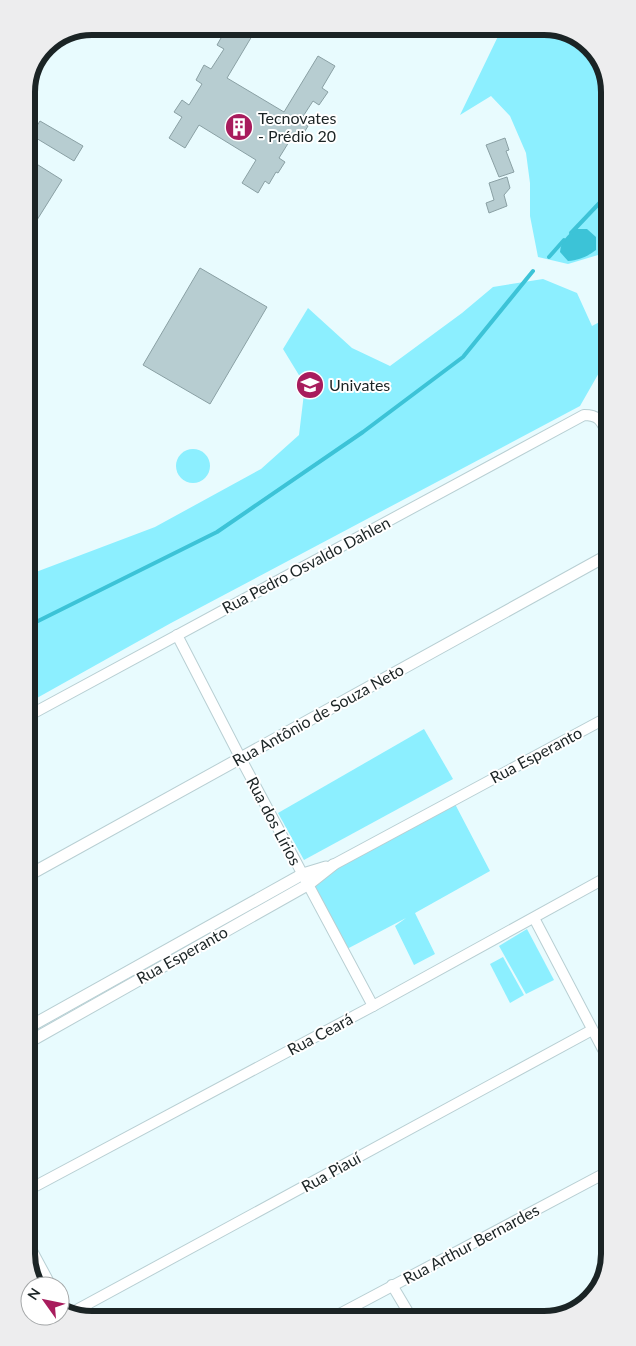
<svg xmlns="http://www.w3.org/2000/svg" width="636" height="1346" font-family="Lato,sans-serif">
  <rect width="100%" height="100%" fill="#e8fbfe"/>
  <g fill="#8cefff">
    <path d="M503 26H549L584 40 606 70 607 249 598 255 568 264 538 257 530 216V183L526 153 510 116 491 96 460 115Z"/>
    <path d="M543 279 577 293 592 326 607 318V362L604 364 580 406 171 623 28 703V575L155 527 261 469 299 435 305 385 283 349 308 308 352 348 390 366 462 313 493 287Z"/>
    <circle cx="193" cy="466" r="17"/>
    <path d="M424 729 453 779 304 860 278 813Z"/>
    <path d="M455 804 490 871 415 913 435 954 414 965 395 926 406 918 347 949 312 882Z"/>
    <path d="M527 929 554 980 526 994 499 946Z"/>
    <path d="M503 957 524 995 510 1003 490 964Z"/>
  </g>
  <path fill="#3cc3d7" d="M576 229H587L596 237V250C587 257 579 260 568 261L560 252C561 241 567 235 576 229Z"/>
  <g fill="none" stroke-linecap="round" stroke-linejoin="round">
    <g stroke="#3cc3d7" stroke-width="4">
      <path d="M571 233 607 195"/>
      <path d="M549 257 564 240"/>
      <path d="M28 626 217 532 363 432 463 357 533 271"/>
    </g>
  </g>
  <g fill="#b7cdd1" stroke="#8aa0a4">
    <path d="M235 26H258L227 78 284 112 318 56 335 66 322 88 328 92 319 105 313 101 300 121 308 126 299 141 292 137 279 158 285 162 278 173 276 172 269 184 265 181 258 193 242 183 256 160 199 125 185 148 169 138 182 117 174 112 182 100 189 105 202 84 196 80 204 65 211 69 224 49 217 45 225 31 230 35Z"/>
    <path d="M40 121 83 146 74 161 31 135Z"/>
    <path d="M505 138 509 150 506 151 514 172 499 177 486 145Z"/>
    <path d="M27 158 62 180 27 236Z"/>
    <path d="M507 177 510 188 504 195 507 206 489 213 486 203 494 200 489 183Z"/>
    <path d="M200 268 267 307 210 404 143 365Z"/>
  </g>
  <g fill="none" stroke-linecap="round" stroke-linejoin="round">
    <defs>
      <g id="minor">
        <path d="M177 635 241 759 373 1006"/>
        <path d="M28 716 584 415C599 415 601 421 607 433"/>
        <path d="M333 865 608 717"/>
        <path d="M534 918 609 1061"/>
        <path d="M30 1189 373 1006 609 876"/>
        <path d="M30 1247 51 1286"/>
        <path d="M392 1285 411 1317"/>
        <path d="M60 1302 65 1311"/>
        <path d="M71 1313 592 1030"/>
        <path d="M332 1318 609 1171"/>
      </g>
      <g id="tertiary">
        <path d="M29 875 608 555"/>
        <path d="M29 1027 303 874 326 867"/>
        <path d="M29 1042 309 884 333 865"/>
      </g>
    </defs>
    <use href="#minor" stroke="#b8cfd3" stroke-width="12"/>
    <use href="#tertiary" stroke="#b8cfd3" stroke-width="13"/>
    <use href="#minor" stroke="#fff" stroke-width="10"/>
    <use href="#tertiary" stroke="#fff" stroke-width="11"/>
  </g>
  <defs>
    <symbol id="building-disc" viewBox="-11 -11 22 22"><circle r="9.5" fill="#a81c5d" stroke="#fff"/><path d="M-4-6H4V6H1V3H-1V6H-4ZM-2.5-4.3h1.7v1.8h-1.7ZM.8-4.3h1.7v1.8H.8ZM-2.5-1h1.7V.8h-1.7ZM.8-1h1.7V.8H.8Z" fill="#fff"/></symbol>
    <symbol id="university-disc" viewBox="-11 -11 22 22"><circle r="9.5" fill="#a81c5d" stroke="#fff"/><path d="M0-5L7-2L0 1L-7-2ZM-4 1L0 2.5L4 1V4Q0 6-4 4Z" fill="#fff"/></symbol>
  </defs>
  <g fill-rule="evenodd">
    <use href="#building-disc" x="223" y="111" width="32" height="32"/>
    <use href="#university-disc" x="294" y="369" width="32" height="32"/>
  </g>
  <g text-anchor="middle" stroke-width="4" stroke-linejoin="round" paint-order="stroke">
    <g font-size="16" fill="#1b2425" stroke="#fff" text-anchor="start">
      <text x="258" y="124">Tecnovates<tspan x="258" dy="18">- Prédio 20</tspan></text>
      <text x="329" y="391">Univates</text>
    </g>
    <g font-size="16" fill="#1b2425" stroke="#fff">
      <text transform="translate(306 565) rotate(-28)" y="6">Rua Pedro Osvaldo Dahlen</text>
      <text transform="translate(318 715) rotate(-29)" y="6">Rua Antônio de Souza Neto</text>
      <text transform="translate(536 755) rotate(-28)" y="6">Rua Esperanto</text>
      <text transform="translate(274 821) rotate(62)" y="6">Rua dos Lírios</text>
      <text transform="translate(182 955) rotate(-29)" y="6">Rua Esperanto</text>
      <text transform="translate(320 1034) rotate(-28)" y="6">Rua Ceará</text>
      <text transform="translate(331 1172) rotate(-29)" y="6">Rua Piauí</text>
      <text transform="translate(471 1244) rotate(-28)" y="6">Rua Arthur Bernardes</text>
    </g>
  </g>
  <path d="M0 0H636V1346H0ZM92 35H544A57 57 0 0 1 601 92V1254A57 57 0 0 1 544 1311H92A57 57 0 0 1 35 1254V92A57 57 0 0 1 92 35Z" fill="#ededee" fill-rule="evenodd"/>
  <path fill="none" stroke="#1b2425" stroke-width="6" d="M92 35H544A57 57 0 0 1 601 92V1254A57 57 0 0 1 544 1311H92A57 57 0 0 1 35 1254V92A57 57 0 0 1 92 35Z"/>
  <g transform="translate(45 1301) rotate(303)"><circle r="24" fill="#ffffff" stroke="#a4a7a8"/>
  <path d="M0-4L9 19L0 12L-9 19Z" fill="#a81c5d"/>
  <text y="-8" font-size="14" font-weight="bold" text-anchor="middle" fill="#1b2425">N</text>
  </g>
</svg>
